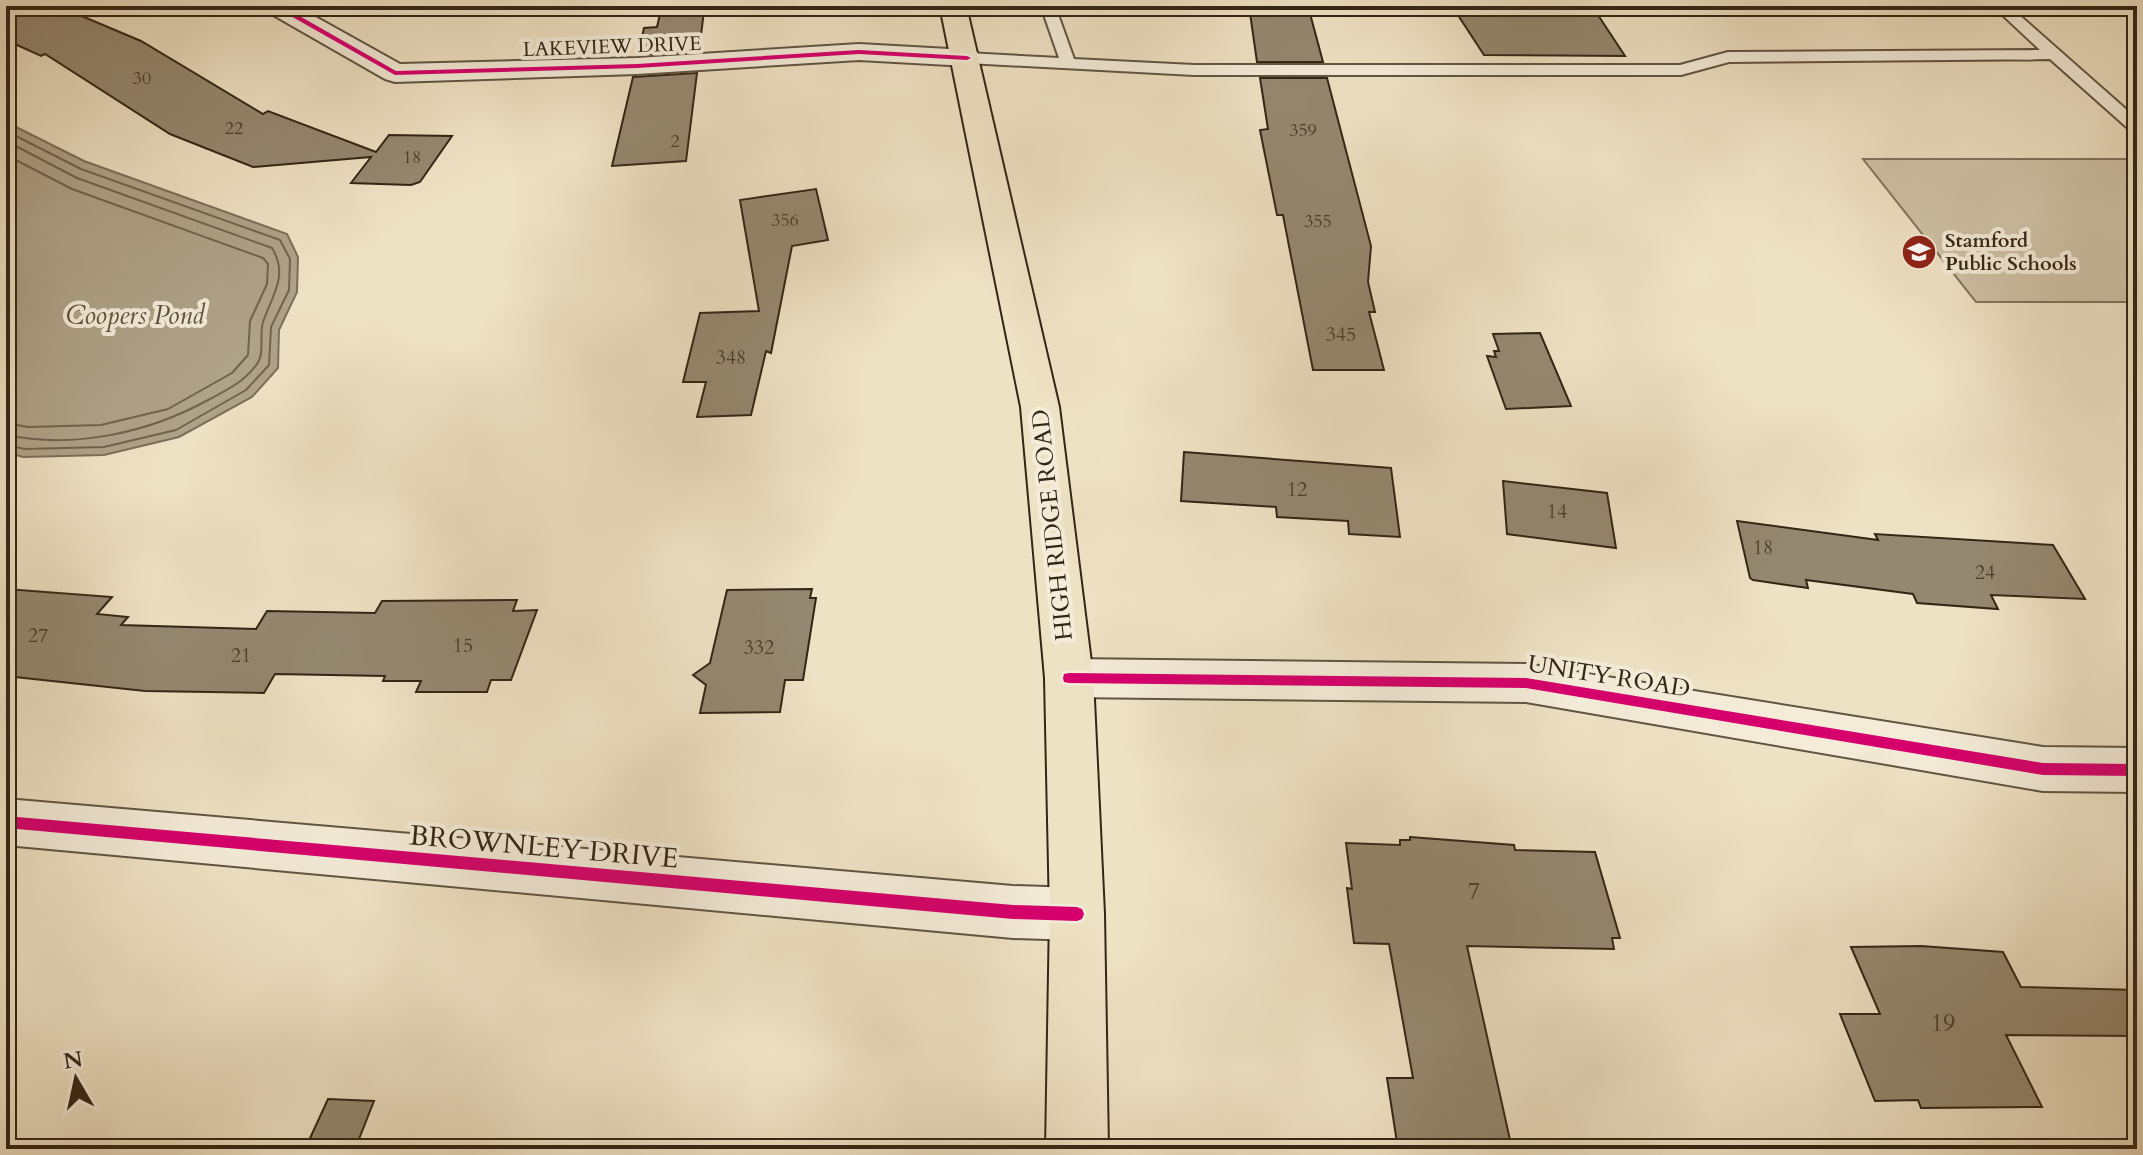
<svg xmlns="http://www.w3.org/2000/svg" width="2143" height="1155" viewBox="0 0 2143 1155" font-family="Cardo,serif">
<style>
.green{fill:#cec2a6;stroke:#80745e;stroke-width:2}
.water{fill:#aea288;stroke:#7c705a;stroke-width:2}
.lines{fill:none;stroke-linecap:round;stroke-linejoin:round}
.shore{stroke:#70644e;stroke-width:2}
.building{fill:#948870;stroke:#322615;stroke-width:2}
.lane-casing{stroke:#615541;stroke-width:4}
.street-casing{stroke:#615541;stroke-width:4}
.primary-casing{stroke:#322615;stroke-width:4}
.lane{fill:#f4ecd9;fill-rule:evenodd}
.street{fill:#f4ecd9;fill-rule:evenodd}
.primary{fill:#eee2c4;fill-rule:evenodd}
.cycleway-casing{stroke:#f4ecd9;stroke-width:5}
.cycleway{fill:#d6006c;fill-rule:evenodd}
.labels{text-anchor:middle;stroke-width:8;stroke-linejoin:round;paint-order:stroke}
.far-number-label{font-size:18px;fill:#4a3e2c}
.far-street-label{font-size:20px;fill:#322615;stroke:#f4ecd9}
.far-poi-label{font-size:20px;font-weight:bold;fill:#322615;stroke:#f4ecd9;text-anchor:start}
.number-label{font-size:20px;fill:#4a3e2c}
.street-label{font-size:24px;fill:#322615;stroke:#f4ecd9}
.near-number-label{font-size:24px;fill:#4a3e2c}
.water-label{font-size:26px;font-style:italic;fill:#5d513d;stroke:#f4ecd9}
.near-street-label{font-size:28px;fill:#322615;stroke:#f4ecd9}
</style>
<rect width="100%" height="100%" fill="#eee2c4"/>
<filter id="stains"><feTurbulence type="fractalNoise" baseFrequency=".0025" numOctaves="4"/><feColorMatrix values="0 0 0 0 .2 0 0 0 0 .09 0 0 0 0 .02 0 0 0 .5 -.17"/></filter>
<radialGradient id="worn" r=".72"><stop offset=".6" stop-color="#630" stop-opacity="0"/><stop offset="1" stop-color="#630" stop-opacity=".3"/></radialGradient>
<!-- green -->
<path class="green" d="M1863,159H2137V302H1976Z"/>
<!-- water -->
<path class="water" d="M6,122L84,161L287,234L298,257L297,292L279,330L278,368L252,397L179,437L104,455L23,457L6,452Z"/>
<g class="lines">
<!-- shore -->
<path class="shore" d="M6,131L81,169L280,240L290,259L289,290L271,327L269,365L246,390L176,430L104,447L25,449L6,445
M6,141L77,178L272,248C289,276 272,295 263,322C259,335 265,353 257,364C244,382 227,390 208,400C148,433 74,449 6,435
M6,155L72,189L263,258L268,264L267,284L250,321L248,355L232,373L168,409L101,425L28,427L6,423"/>
</g>
<!-- building -->
<path class="building" d="M6,6H58L141,41L263,114L268,111L376,152L389,135L452,136L420,182L411,185L351,183L371,157L253,167L170,134L45,54L41,56L6,40Z
M1249,6H1308L1323,62H1257Z
M1452,6H1592L1625,56L1484,55Z
M704,11L699,51L638,55L644,28L657,27L660,14Z
M697,73L686,161L612,166L633,77Z
M1260,78H1327L1371,246L1368,282L1375,312H1369L1384,370H1313L1283,215H1277L1260,130L1268,129Z
M816,189L828,240L792,246L771,353L766,351L751,415L697,417L706,382H683L700,313L759,311L740,200Z
M1540,333L1571,406L1506,409L1487,356L1496,357L1494,351H1499L1493,334Z
M1184,452L1391,468L1400,537L1349,534L1348,521L1277,517L1276,507L1181,501Z
M1503,481L1607,493L1616,548L1507,534Z
M1737,521L1878,540L1875,534L2053,545L2085,599L1991,595L1998,609L1917,603L1913,594L1806,580L1808,588L1753,580L1750,578Z
M6,589L112,597L97,614L128,617L121,625L256,629L267,611L375,613L382,601L517,600L513,611L537,610L511,680H491L487,692H416L421,681H383L385,676L275,674L264,693L145,691L6,676Z
M812,589L810,598H816L803,680H785L780,712L700,713L706,685L693,675L710,663L727,590Z
M1410,837L1514,845L1515,850L1595,852L1620,938H1612L1614,949L1467,946L1512,1149H1398L1387,1078H1413L1389,944L1354,943L1347,888L1352,889L1346,843L1400,845V840H1410Z
M1921,946L2003,952L2021,987L2137,990V1036L2006,1035L2042,1107L1921,1108L1918,1100L1875,1101L1840,1014H1880L1851,947Z
M328,1099L374,1101L355,1149H305Z"/>
<g class="lines">
<!-- lane casing -->
<g class="lane-casing">
<path id="lane" d="M1041,6H1055L1074,59L1194,65H1680L1728,52L2040,50L1993,6H2009L2137,119V133L2131,131L2050,59L1729,62L1681,75H1194L967,63L959,58L967,53L1059,58Z"/>
</g>
<!-- street casing -->
<g class="street-casing">
<path id="street" d="M264,6H296L400,64L637,58L859,44L967,50L977,52L981,58L977,64L967,66L859,60L637,74L395,82L385,79L268,12Z
M1069,659L1526,664L2043,747L2137,748V792L2043,791L1526,702L1069,697L1052,692L1045,678L1052,664Z
M6,799L1013,886L1077,888L1096,896L1104,914L1096,932L1077,940L1013,938L6,845Z"/>
</g>
<!-- primary casing -->
<g class="primary-casing">
<path id="primary" d="M940,6H966L1059,407L1093,678L1104,914L1108,1149H1046L1050,914L1045,678L1021,407Z"/>
</g>
<!-- lane -->
<use href="#lane" class="lane"/>
<!-- street -->
<use href="#street" class="street"/>
<!-- primary -->
<use href="#primary" class="primary"/>
<!-- cycleway casing -->
<g class="cycleway-casing">
<path id="cycleway" d="M273,6H282L396,71L637,64L859,50L967,56L971,58L967,60L859,54L637,68L395,75Z
M1069,673L1526,678L2043,763L2137,764V776L2043,775L1526,688L1069,683L1064,682L1063,678L1064,674Z
M6,816L1013,905L1077,907L1082,909L1084,914L1082,919L1077,921L1013,919L6,828Z"/>
</g>
<!-- cycleway -->
<use href="#cycleway" class="cycleway"/>
</g>
<!-- icons -->
<defs>
<g id="school-disc" transform="scale(1.8)"><circle r="9.5" fill="#8f2418" stroke="#f4ecd9"/><path d="M0-5L7-2L0 1L-7-2ZM-4 1L0 2.5L4 1V4Q0 6-4 4Z" fill="#fff"/></g>
</defs>
<g fill-rule="evenodd">
<use href="#school-disc" x="1919" y="252"/>
</g>
<g class="labels">
<!-- far-number labels -->
<g class="far-number-label">
<text x="142" y="84">30</text>
<text x="234" y="134">22</text>
<text x="1303" y="136">359</text>
<text x="675" y="147">2</text>
<text x="412" y="163">18</text>
<text x="785" y="226">356</text>
<text x="1318" y="227">355</text>
</g>
<!-- far-street labels -->
<g class="far-street-label">
<text transform="translate(612 46) rotate(-2)" y="7">LAKEVIEW DRIVE</text>
</g>
<!-- far-poi labels -->
<g class="far-poi-label">
<text x="1945" y="247">Stamford<tspan x="1945" dy="23">Public Schools</tspan></text>
</g>
<!-- number labels -->
<g class="number-label">
<text x="1341" y="341">345</text>
<text x="731" y="364">348</text>
<text x="1297" y="496">12</text>
<text x="1557" y="518">14</text>
<text x="1763" y="554">18</text>
<text x="1985" y="579">24</text>
<text x="38" y="642">27</text>
<text x="463" y="652">15</text>
<text x="759" y="654">332</text>
<text x="241" y="662">21</text>
</g>
<!-- street labels -->
<g class="street-label">
<text transform="translate(1052 525) rotate(-96)" y="8">HIGH RIDGE ROAD</text>
<text transform="translate(1609 676) rotate(9)" y="8">UNITY ROAD</text>
</g>
<!-- near-number labels -->
<g class="near-number-label">
<text x="1474" y="899">7</text>
<text x="1943" y="1031">19</text>
</g>
<!-- water labels -->
<g class="water-label">
<text x="135" y="324">Coopers Pond</text>
</g>
<!-- near-street labels -->
<g class="near-street-label">
<text transform="translate(544 846) rotate(5)" y="10">BROWNLEY DRIVE</text>
</g>
</g>
<!-- margin -->
<rect width="2143" height="1155" fill="none" stroke="#eee2c4" stroke-width="32"/>
<rect x="8" y="8" width="2127" height="1139" fill="none" stroke="#322615" stroke-width="4"/>
<rect x="16" y="16" width="2111" height="1123" fill="none" stroke="#322615" stroke-width="2"/>
<!-- north arrow -->
<g transform="translate(76 1079) rotate(351)" stroke="#f4ecd9" stroke-width="6" paint-order="stroke">
<path d="M0-6L14 30L0 20L-14 30Z" fill="#322615"/>
<text y="-12" font-size="22" font-weight="bold" text-anchor="middle" fill="#322615">N</text>
</g>
<rect width="100%" height="100%" filter="url(#stains)"/>
<rect width="100%" height="100%" fill="url(#worn)"/>
</svg>
